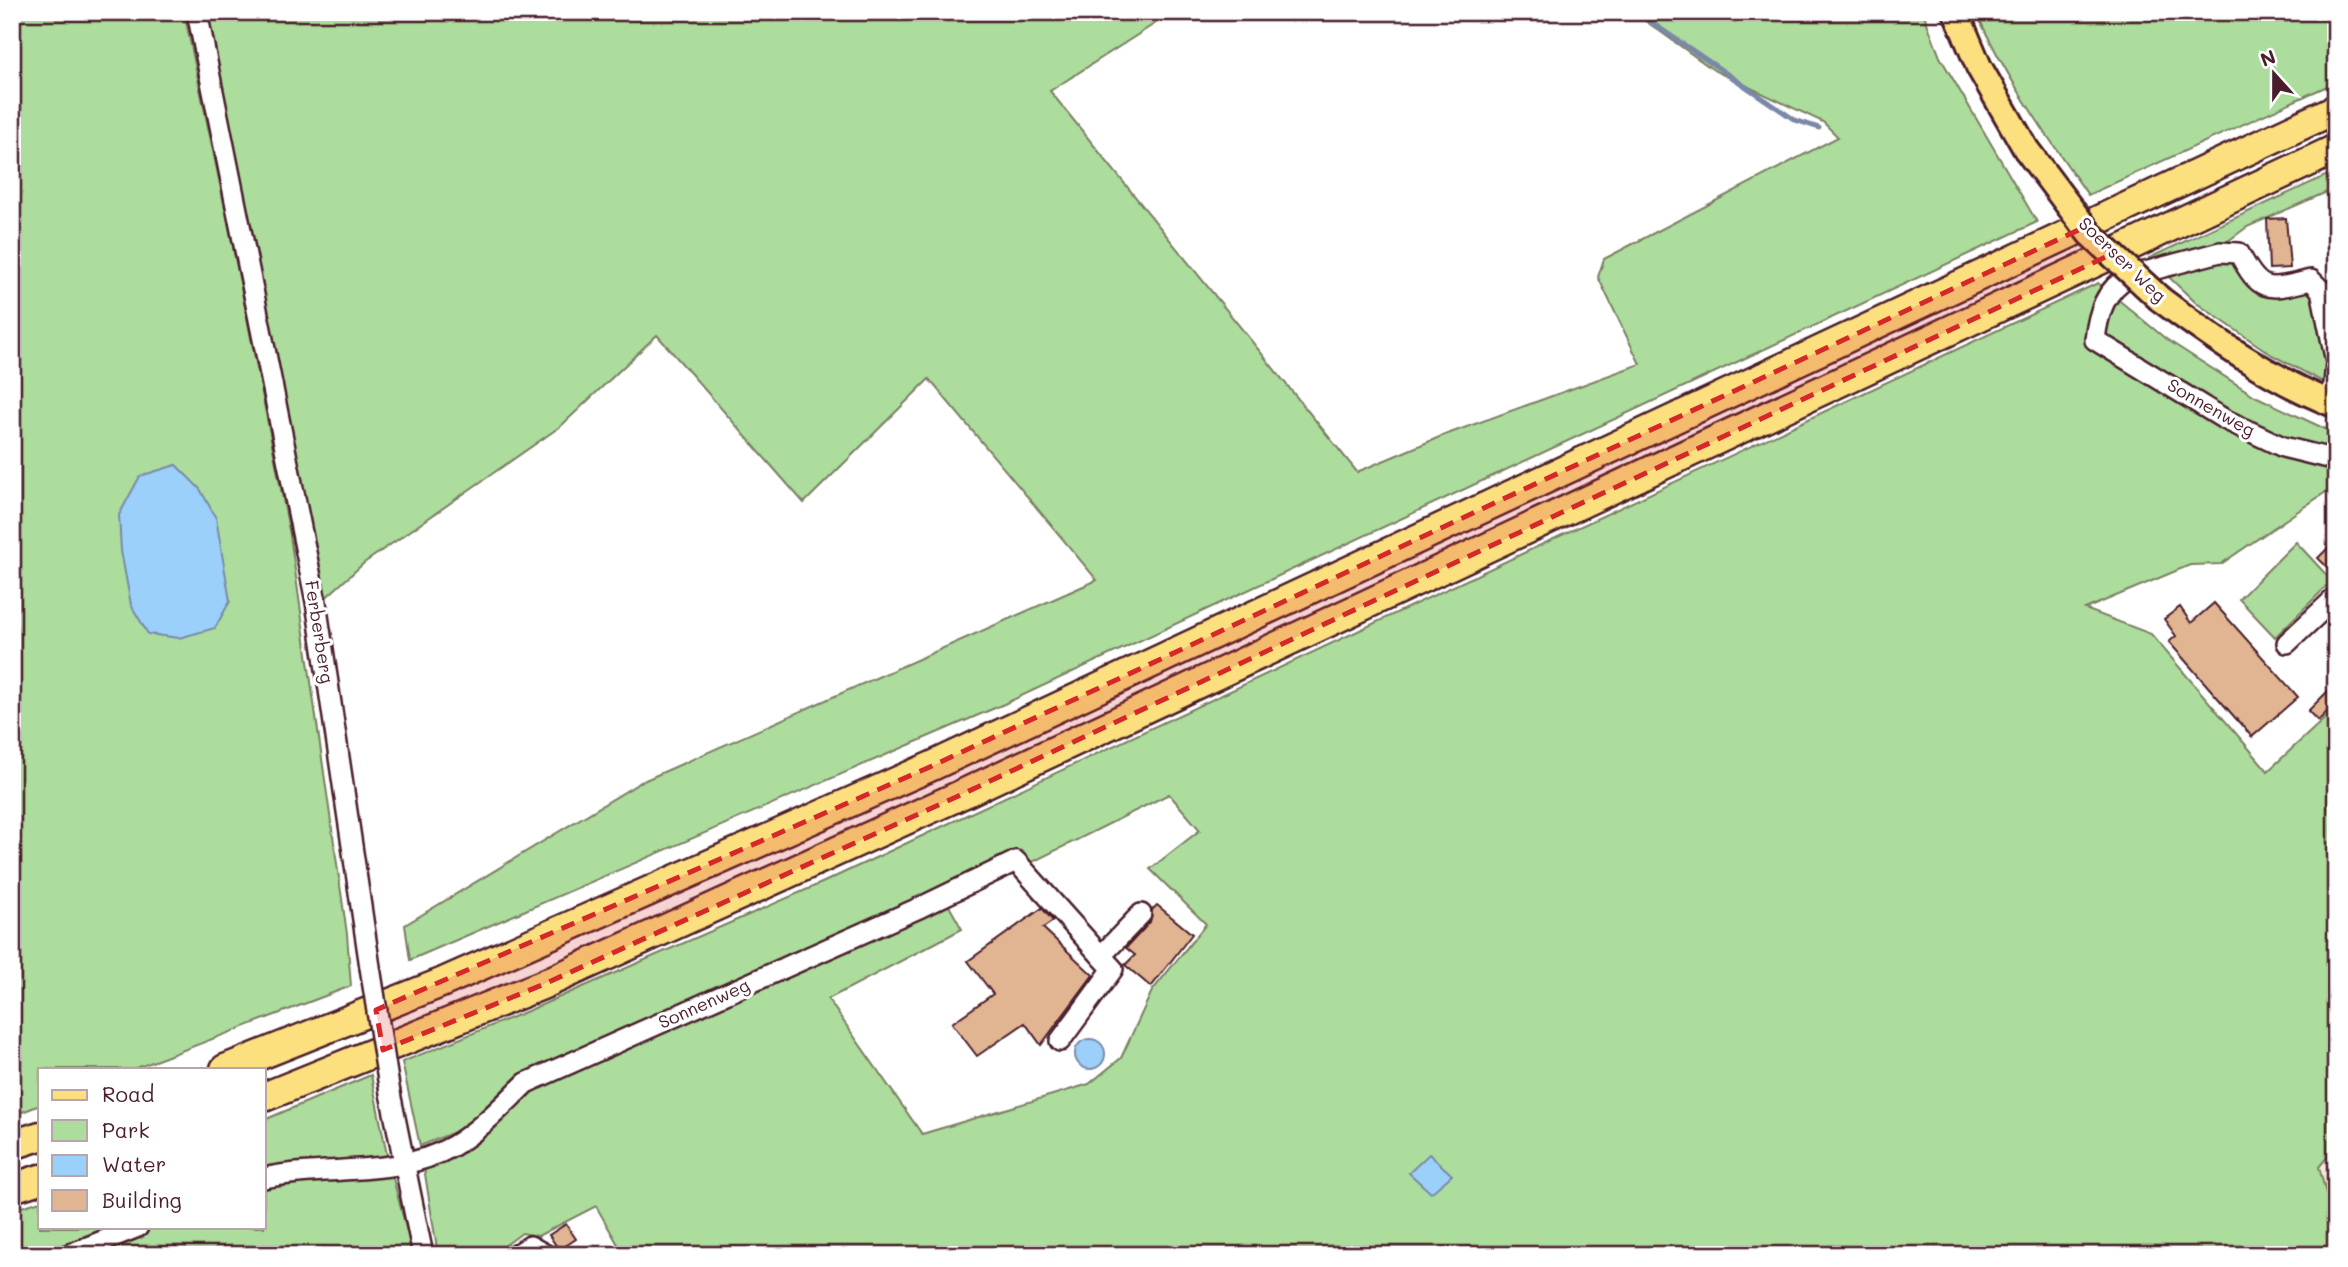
<svg xmlns="http://www.w3.org/2000/svg" width="2348" height="1267" viewBox="0 0 2348 1267" font-family="Mali,sans-serif">
<style>
.built{fill:#f6e9de}
.green{fill:#acdd9d;stroke:#7b7e64;stroke-width:2;fill-rule:evenodd}
.water{fill:#9ad0f9;stroke:#7a89a7;stroke-width:2}
.lines{fill:none;stroke-linecap:round;stroke-linejoin:round}
.stream{stroke:#7a89a7;stroke-width:5}
.building{fill:#e1b592;stroke:#4a1f2b;stroke-width:2}
.minor-casing{stroke:#4a1f2b;stroke-width:24}
.major-casing{stroke:#4a1f2b;stroke-width:30}
.highway-casing{stroke:#4a1f2b;stroke-width:33}
.minor{stroke:#fff;stroke-width:19}
.major{stroke:#fce080;stroke-width:24}
.highway{stroke:#fce080;stroke-width:28}
.minor-bridge-casing{stroke:#4a1f2b;stroke-width:24;stroke-linecap:butt}
.major-bridge-casing{stroke:#4a1f2b;stroke-width:30;stroke-linecap:butt}
.minor-bridge{stroke:#fff;stroke-width:19}
.major-bridge{stroke:#fce080;stroke-width:24}
.marked{fill:#d62828;fill-opacity:0.2;stroke:#d62828;stroke-width:5;stroke-dasharray:14 9;stroke-linejoin:round}
.labels{text-anchor:middle;stroke-width:6;stroke-linejoin:round;paint-order:stroke}
.street-label{font-size:18px;fill:#4a1f2b;stroke:#fff}
</style>
<rect width="100%" height="100%" fill="#fff"/>
<filter id="ink" filterUnits="userSpaceOnUse"><feTurbulence type="fractalNoise" baseFrequency=".0143" numOctaves="2"/><feDisplacementMap in="SourceGraphic" scale="14" xChannelSelector="R" yChannelSelector="G"/><feConvolveMatrix kernelMatrix="1 2 1 2 8 2 1 2 1" color-interpolation-filters="sRGB"/></filter>
<g filter="url(#ink)">
<!-- built -->
<path class="built" d="M2336,1146V1210L2329,1205L2319,1167Z"/>
<!-- green -->
<path class="green" d="M12,12H184L232,242L290,535L347,934L351,986L134,1069H40V1105L12,1116Z
M201,12H1173L1050,91L1357,472L1442,436L1640,364L1598,277L1604,259L1838,137L1823,122L1715,71L1633,12H1923L1940,57L2037,222L1004,704L410,960L405,925L641,782L1097,580L929,379L804,503L657,335L561,426L364,563L321,602Z
M1976,12H2336V82L2088,195C2047,136 2006,78 1976,12Z
M2336,171V188L2247,227L2228,241L2237,264L2263,293L2310,286L2336,389L2272,355L2195,302L2149,258Z
M2098,283L2166,339L2255,396L2336,434V485L2221,564L2190,565L2085,609L2151,634L2268,771L2336,708V1146L2319,1167L2329,1205L2336,1210V1255H624L596,1206L538,1236L522,1233L492,1255H438L424,1168L454,1158L483,1138L532,1090L941,887L521,1076L472,1125L420,1146L402,1062L530,1010L824,882ZM1169,794L1200,830L1150,869L1206,924L1152,991L1121,1058L1089,1084L922,1134L828,999L962,929L948,904Z
M2296,542L2332,581L2275,637L2239,599Z
M371,1075L387,1155L413,1255H12V1210L40,1201V1227H264V1120Z"/>
<!-- water -->
<path class="water" d="M176,465L200,489L216,518L230,601L215,628L179,638L148,634L131,605L121,551L119,515L140,476Z
M1075 1054a15 15 0 1 1 30 0a15 15 0 1 1-30 0Z
M1429,1154L1452,1175L1431,1193L1409,1173Z"/>
<g class="lines">
<!-- stream -->
<path class="stream" d="M1636,12L1795,120L1819,128"/>
</g>
<!-- building -->
<path class="building" d="M2286,218L2290,268L2269,269L2267,219Z
M2336,540V576L2318,558Z
M2214,603L2298,697L2252,737L2169,642L2176,636L2164,619L2180,607L2191,623Z
M2336,683V703L2318,721L2308,711Z
M1157,905L1192,934L1151,987L1125,965L1135,955L1126,948L1150,922L1152,910Z
M1042,908L1053,921L1043,928L1093,975L1041,1045L1025,1023L977,1056L952,1023L993,994L968,961Z
M566,1224L576,1239L559,1250L549,1235Z"/>
<g class="lines">
<!-- minor casing -->
<g class="minor-casing">
<path id="minor" d="M197,12L316,602L370,967
M2327,401L2334,385L2336,362L2321,290L2311,280C2268,290 2261,295 2239,253L2220,252L2130,276C2105,289 2098,313 2095,340L2224,419L2283,447L2336,460
M2287,643L2336,597
M1060,1041L1113,969L1101,956
M390,1093L423,1255
M264,1178C326,1164 396,1179 453,1146C480,1130 503,1105 526,1083L921,907L1016,861L1101,956L1141,914
M67,1255L138,1227
M516,1255L530,1246L546,1255"/>
</g>
<!-- major casing -->
<g class="major-casing">
<path id="major" d="M1956,12L1979,67L2026,149
M2160,299C2215,340 2272,380 2336,405"/>
</g>
<!-- highway casing -->
<g class="highway-casing">
<path id="highway" d="M225,1069L441,983L932,766L2336,109
M264,1097L542,985L954,798L2336,149
M12,1145L40,1136
M12,1188L40,1179"/>
</g>
<!-- minor -->
<use href="#minor" class="minor"/>
<!-- major -->
<use href="#major" class="major"/>
<!-- highway -->
<use href="#highway" class="highway"/>
<!-- minor-bridge casing -->
<g class="minor-bridge-casing">
<path id="minor-bridge" d="M370,967L390,1093"/>
</g>
<!-- major-bridge casing -->
<g class="major-bridge-casing">
<path id="major-bridge" d="M2026,149L2090,234L2160,299"/>
</g>
<!-- minor-bridge -->
<use href="#minor-bridge" class="minor-bridge"/>
<!-- major-bridge -->
<use href="#major-bridge" class="major-bridge"/>
</g>
</g>
<!-- marked area -->
<path class="marked" d="M2085,227L2112,254L954,798L542,985L383,1050L376,1010L932,766Z"/>
<g class="labels">
<!-- street labels -->
<g class="street-label">
<text transform="translate(2122 260) rotate(44)" y="6">Soerser Weg</text>
<text transform="translate(2211 408) rotate(30)" y="6">Sonnenweg</text>
<text transform="translate(319 632) rotate(81)" y="6">Ferberberg</text>
<text transform="translate(704 1004) rotate(-24)" y="6">Sonnenweg</text>
</g>
</g>
<!-- margin -->
<rect width="2348" height="1267" fill="none" stroke="#fff" stroke-width="42"/>
<rect x="21" y="21" width="2306" height="1225" fill="none" stroke="#4a1f2b" stroke-width="2.5" filter="url(#ink)"/>
<!-- legend -->
<rect x="38" y="1068" width="228" height="161" fill="#ffffff" stroke="#b7a5aa" stroke-width="2"/>
<rect x="52" y="1090" width="35" height="10" fill="#fce080" stroke="#b7a5aa" stroke-width="2"/>
<text x="102" y="1102" font-size="21" fill="#4a1f2b">Road</text>
<rect x="52" y="1120" width="35" height="21" fill="#acdd9d" stroke="#b7a5aa" stroke-width="2"/>
<text x="102" y="1138" font-size="21" fill="#4a1f2b">Park</text>
<rect x="52" y="1155" width="35" height="21" fill="#9ad0f9" stroke="#b7a5aa" stroke-width="2"/>
<text x="102" y="1172" font-size="21" fill="#4a1f2b">Water</text>
<rect x="52" y="1190" width="35" height="21" fill="#e1b592" stroke="#b7a5aa" stroke-width="2"/>
<text x="102" y="1208" font-size="21" fill="#4a1f2b">Building</text>
<!-- north arrow -->
<g transform="translate(2274 74) rotate(339)" stroke="#ffffff" stroke-width="5" paint-order="stroke">
<path d="M0-5L12 26L0 18L-12 26Z" fill="#4a1f2b"/>
<text y="-10" font-size="19" font-weight="bold" text-anchor="middle" fill="#4a1f2b">N</text>
</g>
</svg>
